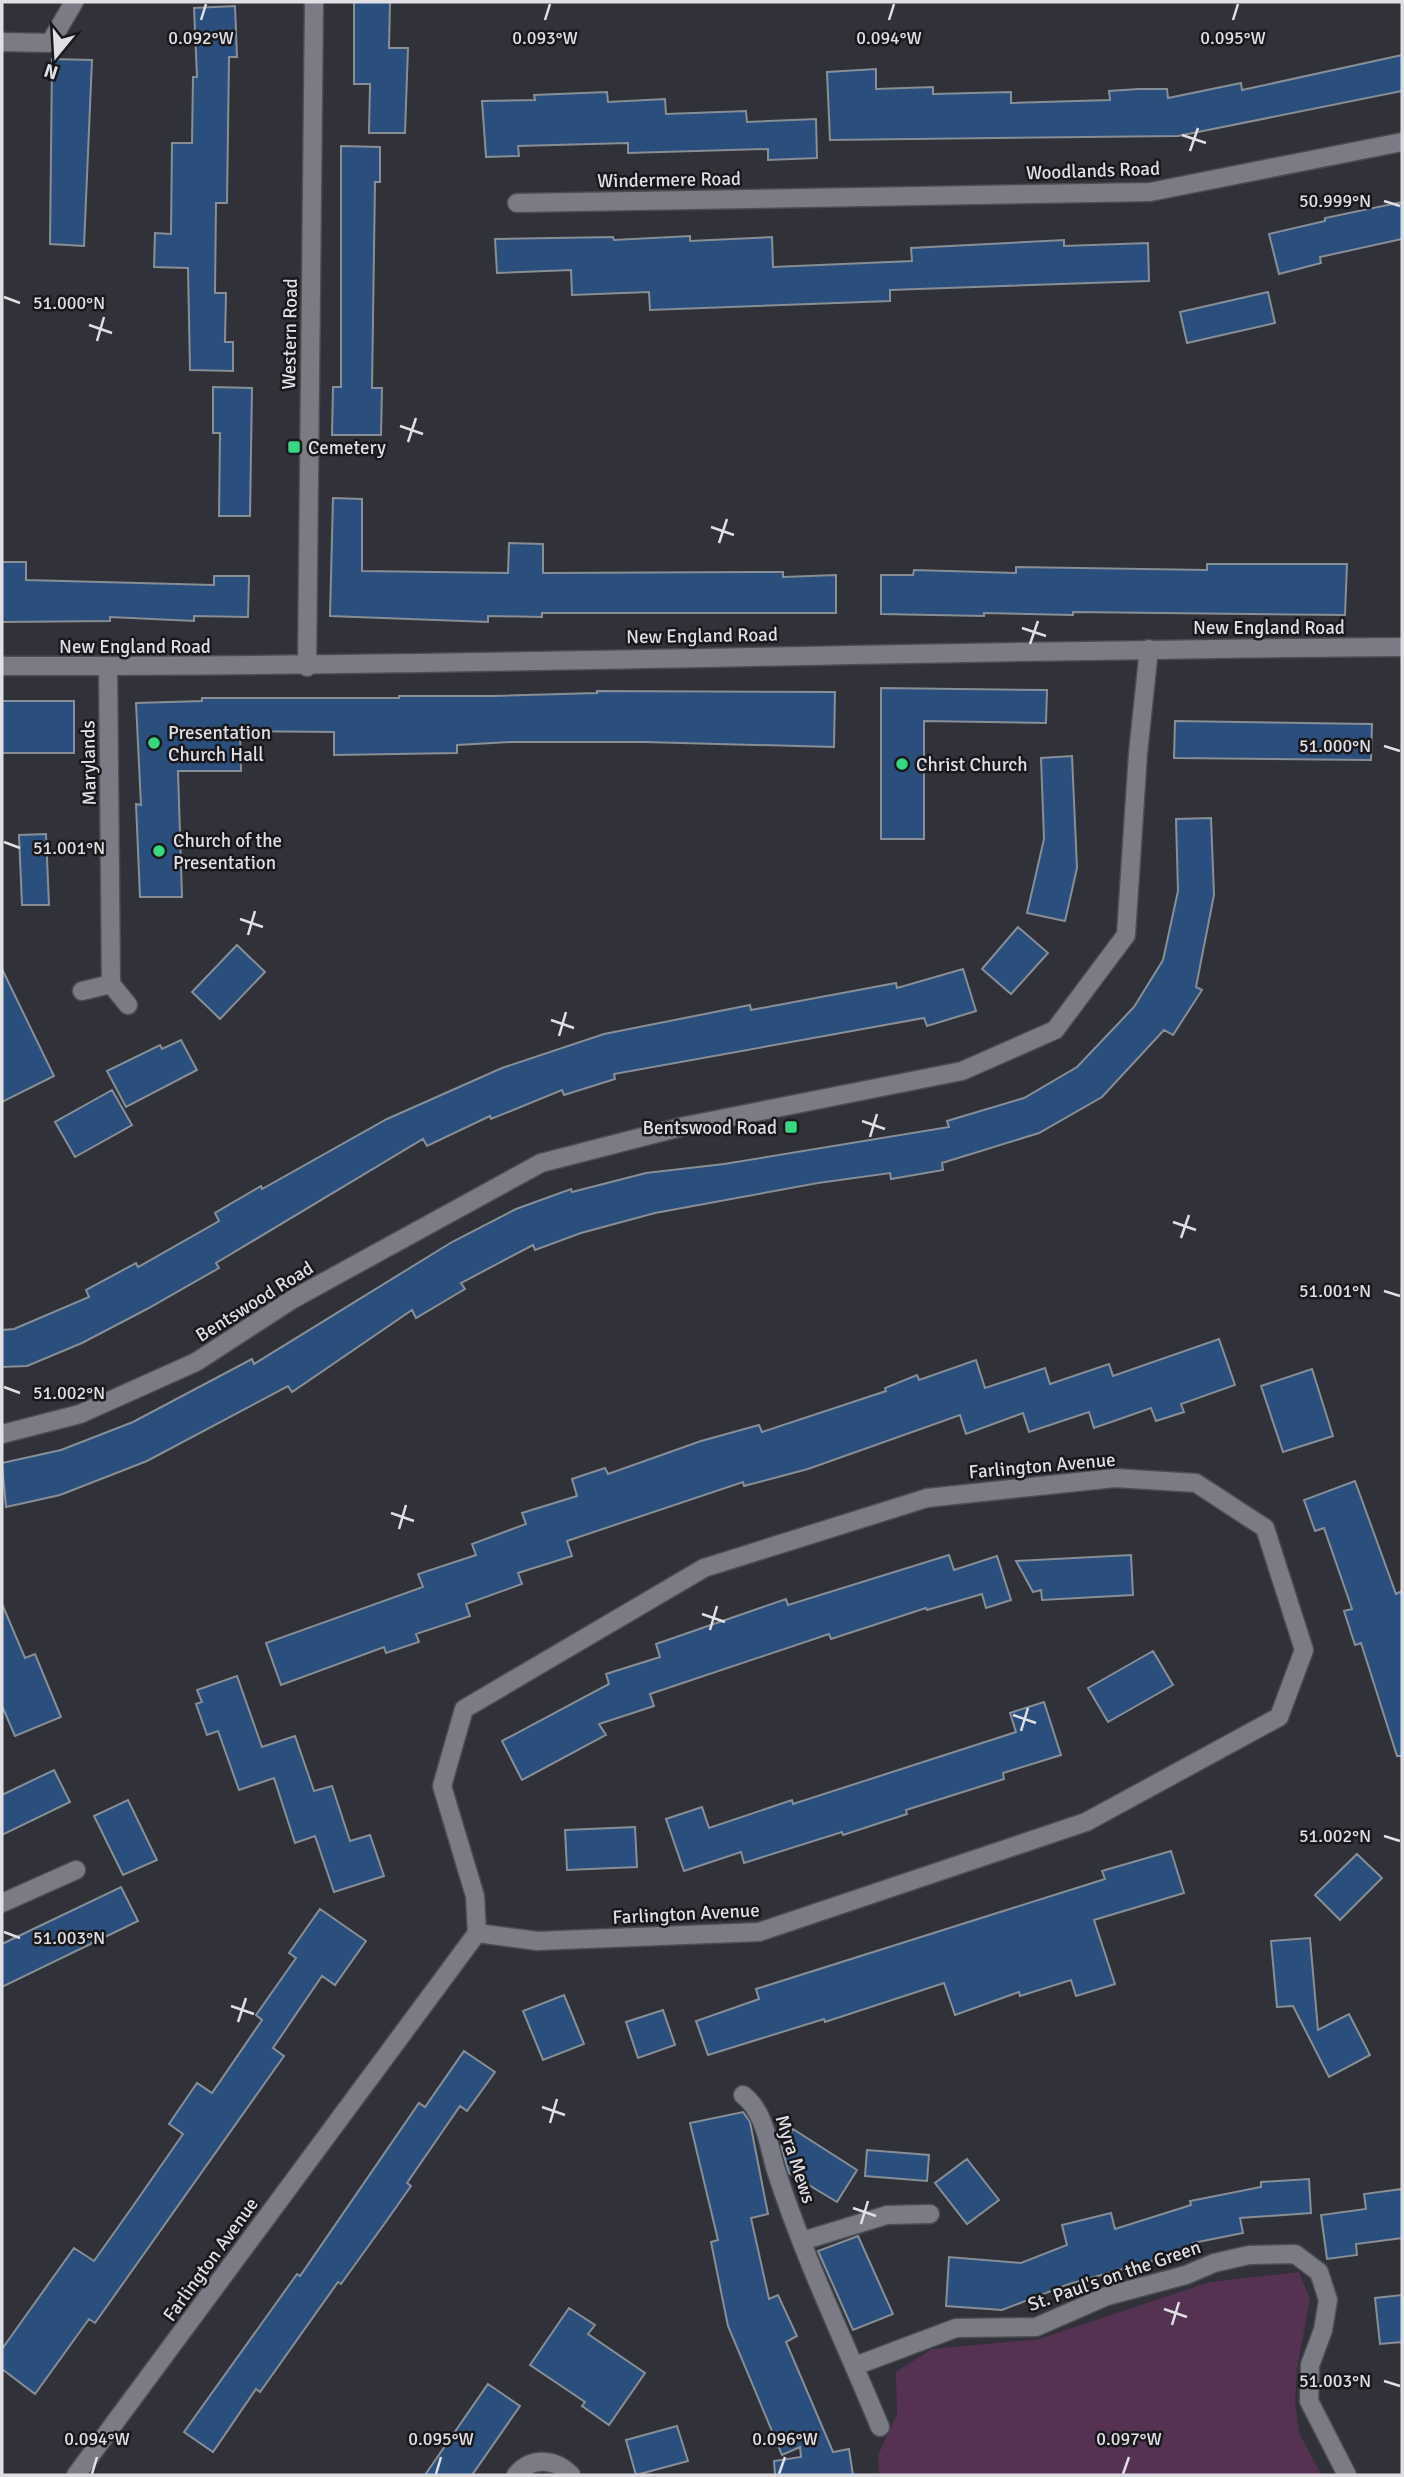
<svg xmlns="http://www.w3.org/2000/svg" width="1404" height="2477" viewBox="0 0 1404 2477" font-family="Signika,sans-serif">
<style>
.green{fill:#553251}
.building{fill:#2b4f7d;stroke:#888e96;stroke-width:2}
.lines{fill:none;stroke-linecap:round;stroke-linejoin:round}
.street-casing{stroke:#4c4c53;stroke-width:21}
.secondary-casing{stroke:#4c4c53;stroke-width:21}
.street{stroke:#7a7b85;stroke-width:18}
.secondary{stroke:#7a7b85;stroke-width:18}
.ticks{fill:none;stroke:#dfdfe4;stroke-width:2.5}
.poi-dot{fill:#37d880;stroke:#19191d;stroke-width:2.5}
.labels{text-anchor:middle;stroke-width:5;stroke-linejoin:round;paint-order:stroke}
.street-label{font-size:19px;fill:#dfdfe4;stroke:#19191d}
.poi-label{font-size:19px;fill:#dfdfe4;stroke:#19191d;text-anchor:start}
.ticks-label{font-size:18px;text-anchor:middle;fill:#dfdfe4;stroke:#19191d;stroke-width:5;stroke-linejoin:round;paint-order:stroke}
</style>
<rect width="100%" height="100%" fill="#303139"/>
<!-- green -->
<path class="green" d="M1299,2272L1310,2299L1297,2369L1295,2401L1299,2433L1322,2475H879L878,2455L897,2414L896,2372L932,2349L1039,2339L1210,2282Z"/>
<!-- building -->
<path class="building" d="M354,2H390L389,48H408L405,133H369L370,84H354Z
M235,6L237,57H229L227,203H216L215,293H226L225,342H233V371L190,370L188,268L154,267L155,233L171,234L172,143H192L193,77H197L194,8Z
M1402,55V91L1178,136L830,140L827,72L876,69V89L933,87V94L1011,92V103L1110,100L1109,91L1138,89H1167L1168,98L1241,83L1242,90Z
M52,59L92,60L84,246L50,244Z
M607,92L608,102L665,99L666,114L746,111L747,122L816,119L817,158L768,160V149L628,153V143L518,146L519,156L486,157L482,101L535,100L534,95Z
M341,146L380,147V182H375L372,388H382L381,435H332L333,387H341Z
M1402,202V239L1320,257L1321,263L1279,274L1269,234L1325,221V218Z
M690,236V241L772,237L773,267L912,261L911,248L1064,240V246L1148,243L1149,281L890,290V301L650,310L649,292L572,295L571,270L497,273L495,239L613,237L614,240Z
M1268,292L1275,323L1187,343L1180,312Z
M213,387L252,388L250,516H219L220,433H213Z
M333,498L362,499V571L508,573L509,543L543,544V573L755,572H783V577L836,575V613H542V617L488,616V622L330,616Z
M2,562H26V580L214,585V576H249L248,617L194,616V621L110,617V621L2,622Z
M1207,564H1347L1345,615L1073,612V615L984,613V616L881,614V575H913L914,570L1016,573V567L1207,570Z
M881,688L1047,690L1046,723L924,721V839H881Z
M597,691L835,692L834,747L644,742H512L457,745V753L334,755V732L240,731L241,771H178L182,897H140L136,804L141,805L136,703L202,701V698H399V696H493L597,693Z
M2,701H74V753H2Z
M1175,721L1372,724L1371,760L1174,758Z
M1072,756L1077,868L1065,921L1027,913L1044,839L1041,758Z
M1211,818L1214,895L1196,987L1202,990L1173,1035L1164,1030L1102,1097L1039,1133L942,1163L943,1170L891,1179L890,1173L818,1183L655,1213L581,1233L535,1250L533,1245L461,1283L465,1289L416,1318L412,1310L292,1392L288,1386L147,1461L60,1495L6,1507L2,1463L61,1450L133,1422L252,1359L254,1364L452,1242L516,1209L571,1189L572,1192L646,1173L724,1164L949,1127L947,1121L1024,1098L1077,1067L1134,1007L1163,960L1178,891L1176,819Z
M46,834L49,905H22L19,835Z
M1018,927L1048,953L1011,994L982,969Z
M237,945L265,972L220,1019L192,992Z
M2,969L54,1076L2,1102Z
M963,969L976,1011L927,1026L924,1018L614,1074L615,1079L564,1095L562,1090L491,1119L490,1116L427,1146L423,1139L216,1263L219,1268L147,1309L82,1343L27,1366L2,1367V1330L14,1329L89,1297L86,1290L136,1263L138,1267L219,1221L215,1213L261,1186L262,1189L387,1119L502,1068L604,1034L750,1005L751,1010L896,983L897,988Z
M181,1040L197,1070L126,1107L107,1071L160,1045L162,1049Z
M112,1090L132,1125L75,1157L55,1122Z
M1219,1339L1235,1385L1181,1404L1184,1412L1156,1421L1151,1408L1094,1428L1089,1412L1029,1432L1023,1413L966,1434L960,1415L808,1469L744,1486L743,1482L567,1541L572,1556L518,1573L522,1584L466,1604L470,1616L416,1634L419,1642L386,1653L384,1647L281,1685L266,1643L423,1587L418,1574L476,1555L472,1544L526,1524L522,1513L577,1496L572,1479L605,1468L608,1474L701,1441L759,1425L762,1432L886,1391L885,1388L917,1375L919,1380L976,1360L985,1388L1045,1368L1050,1384L1109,1364L1113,1376Z
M1312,1369L1333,1436L1283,1452L1261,1386Z
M1355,1481L1396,1594L1402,1591V1756H1397L1361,1643L1355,1645L1344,1611L1352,1609L1324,1528L1315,1531L1304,1500Z
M949,1555L954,1570L997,1556L1011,1600L986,1608L982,1594L927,1610L926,1608L831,1639L829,1634L650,1694L654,1706L599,1724L606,1735L522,1780L502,1741L609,1684L606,1674L660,1657L656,1644L786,1599L788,1605Z
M1131,1555L1133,1595L1042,1600L1041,1590L1033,1592L1016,1561Z
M2,1604L25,1658L35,1654L61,1717L15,1736L2,1706Z
M1153,1651L1173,1685L1108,1722L1088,1688Z
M237,1676L262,1747L295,1736L314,1791L332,1786L350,1841L370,1835L384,1876L334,1892L315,1836L295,1843L274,1778L239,1790L218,1731L207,1735L196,1704L202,1702L197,1690Z
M1044,1702L1061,1755L1003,1773L1004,1779L906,1810L907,1814L843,1835L842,1832L744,1863L741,1852L684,1871L666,1819L702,1807L709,1828L792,1800L793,1804L1016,1732L1010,1713Z
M54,1770L70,1802L2,1835V1795Z
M128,1800L157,1860L123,1875L94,1816Z
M635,1827L637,1867L567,1870L565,1830Z
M1171,1851L1184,1893L1094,1920L1115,1984L1076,1996L1071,1980L1020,1996L1019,1992L955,2015L944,1983L825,2022L824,2019L708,2055L696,2021L759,1999L756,1989L1105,1879L1102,1871Z
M1357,1854L1382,1878L1340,1920L1315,1895Z
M121,1887L138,1921L2,1987V1944Z
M320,1909L366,1941L335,1985L322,1976L273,2048L284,2056L95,2323L89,2319L35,2394L2,2369V2349L74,2248L94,2261L133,2206L183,2134L169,2124L197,2083L212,2093L262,2020L256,2015L296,1958L289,1953Z
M1310,1938L1318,2030L1349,2014L1370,2055L1329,2077L1293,2006L1277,2007L1271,1941Z
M564,1995L584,2044L543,2060L523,2011Z
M663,2010L675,2045L638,2058L626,2022Z
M464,2051L495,2072L467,2111L460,2106L407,2183L411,2186L385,2223L341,2284L338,2282L260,2392L256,2389L213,2452L184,2432L297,2274L300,2276L419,2103L425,2107Z
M743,2112L750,2122L768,2214L751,2218L769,2299L778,2295L797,2336L786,2342L833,2452L849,2449L853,2475H775L774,2461L801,2457L800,2447L782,2455L728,2326L711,2242L718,2240L690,2123Z
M793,2129L857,2170L837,2202L789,2173L781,2146Z
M867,2150L929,2155L927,2181L865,2176Z
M967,2159L999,2200L967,2224L935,2183Z
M1309,2179L1311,2213L1240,2218L1243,2233L1193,2243L1195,2249L1069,2284L1002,2310L946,2306L949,2257L1021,2263L1067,2245L1062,2225L1111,2213L1115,2229L1191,2205L1190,2201L1261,2187V2182Z
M1402,2189V2238L1356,2244L1357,2255L1327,2259L1321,2215L1366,2209L1364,2194Z
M858,2236L893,2314L853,2330L818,2251Z
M1402,2295V2342L1380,2344L1375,2298Z
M569,2308L595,2325L588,2334L645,2373L609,2425L582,2406L585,2402L530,2365Z
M488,2384L520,2406L472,2475H425Z
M677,2426L688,2461L636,2475L626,2440Z"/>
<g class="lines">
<!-- street casing -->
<g class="street-casing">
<path id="street" d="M2,42L50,43L74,2
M517,203L1150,192L1402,142
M307,667L314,2
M111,984L128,1005
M82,991L111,984L108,666
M2,1434L80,1414L196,1362L293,1299L541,1163L685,1126L962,1071L1055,1030L1126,935L1138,753L1149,649
M2,1903L76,1870
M743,2095C764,2111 768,2142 775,2167C803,2256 844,2340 880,2427
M802,2241L887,2215L930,2214
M855,2366L956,2328L1036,2327L1107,2296L1186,2275L1214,2263L1249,2255L1295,2254L1319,2272L1328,2300L1323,2330L1310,2365L1309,2401L1347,2475
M76,2475L477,1933L475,1896L442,1786L464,1709L704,1568L927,1498L1115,1478L1196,1483L1265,1528L1304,1650L1279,1717L1086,1822L759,1932L537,1941L477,1933
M516,2475C531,2457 555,2458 571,2475"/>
</g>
<!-- secondary casing -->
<g class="secondary-casing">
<path id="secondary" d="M2,666C469,667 935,650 1402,647"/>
</g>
<!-- street -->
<use href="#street" class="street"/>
<!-- secondary -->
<use href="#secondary" class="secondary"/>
</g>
<!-- ticks -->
<path class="ticks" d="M201,20L206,4M545,20L550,4M889,20L894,4M1233,20L1238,4M1182,135L1206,143M1190,151L1198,128M1384,201L1400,206M4,297L20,303M89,325L112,333M97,341L104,317M400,426L423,434M408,442L416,418M711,527L734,535M719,543L727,519M1022,628L1046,636M1030,644L1038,621M1384,746L1400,751M4,842L20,848M240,919L263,927M248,935L255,911M551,1020L574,1028M559,1036L566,1012M862,1121L885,1129M870,1137L877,1114M1173,1222L1196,1230M1181,1238L1189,1215M1384,1291L1400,1296M4,1387L20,1393M391,1513L414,1521M399,1529L406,1505M702,1614L725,1622M710,1630L717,1606M1013,1715L1036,1723M1021,1731L1028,1708M1384,1836L1400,1841M4,1932L20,1938M231,2006L254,2014M238,2022L246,1998M542,2107L565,2115M550,2123L557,2099M853,2208L876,2216M861,2224L868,2201M1164,2309L1187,2317M1172,2325L1179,2302M1384,2381L1400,2386M92,2474L97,2457M436,2474L441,2457M779,2474L785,2457M1123,2474L1129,2457"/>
<!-- markers -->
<g class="poi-dot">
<rect x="287" y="440" width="14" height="14" rx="3.5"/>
<circle cx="154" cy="743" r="7"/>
<circle cx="902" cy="764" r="7"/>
<circle cx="159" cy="851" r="7"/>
<rect x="784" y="1120" width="14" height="14" rx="3.5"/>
</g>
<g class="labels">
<!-- street labels -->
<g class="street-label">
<text transform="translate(1093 170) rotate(-2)" y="7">Woodlands Road</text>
<text transform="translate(669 179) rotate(-1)" y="7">Windermere Road</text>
<text transform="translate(289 334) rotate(-89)" y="7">Western Road</text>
<text x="1269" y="634">New England Road</text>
<text transform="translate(702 635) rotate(-1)" y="7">New England Road</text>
<text x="135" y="653">New England Road</text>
<text transform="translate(88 763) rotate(-91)" y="7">Marylands</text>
<text transform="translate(254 1301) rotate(-32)" y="7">Bentswood Road</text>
<text transform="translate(1042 1465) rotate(-5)" y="7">Farlington Avenue</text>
<text transform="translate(686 1913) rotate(-3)" y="7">Farlington Avenue</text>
<text transform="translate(796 2159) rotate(72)" y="7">Myra Mews</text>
<text transform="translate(210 2259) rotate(-54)" y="7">Farlington Avenue</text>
<text transform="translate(1114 2275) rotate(-19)" y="7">St. Paul's on the Green</text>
</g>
<!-- poi labels -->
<g class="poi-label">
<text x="308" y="454">Cemetery</text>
<text x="168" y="739">Presentation<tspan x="168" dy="22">Church Hall</tspan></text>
<text x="916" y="771">Christ Church</text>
<text x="173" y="847">Church of the<tspan x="173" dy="22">Presentation</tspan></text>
<text x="777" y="1134" text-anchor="end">Bentswood Road</text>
</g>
</g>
<g class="ticks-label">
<text x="201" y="44">0.092°W</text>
<text x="545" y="44">0.093°W</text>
<text x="889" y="44">0.094°W</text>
<text x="1233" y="44">0.095°W</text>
<text x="1335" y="207">50.999°N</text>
<text x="69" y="309">51.000°N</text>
<text x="1335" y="752">51.000°N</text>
<text x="69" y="854">51.001°N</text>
<text x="1335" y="1297">51.001°N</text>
<text x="69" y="1399">51.002°N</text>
<text x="1335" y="1842">51.002°N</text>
<text x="69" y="1944">51.003°N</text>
<text x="1335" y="2387">51.003°N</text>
<text x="97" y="2445">0.094°W</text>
<text x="441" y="2445">0.095°W</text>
<text x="785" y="2445">0.096°W</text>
<text x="1129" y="2445">0.097°W</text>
</g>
<!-- border -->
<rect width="1404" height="2477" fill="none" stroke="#dfdfe4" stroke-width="7"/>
<!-- north arrow -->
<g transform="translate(56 56) rotate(198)" stroke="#19191d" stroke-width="5" paint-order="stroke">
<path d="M0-5L12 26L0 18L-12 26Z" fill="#dfdfe4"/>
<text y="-10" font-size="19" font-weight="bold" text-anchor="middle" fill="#dfdfe4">N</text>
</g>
</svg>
